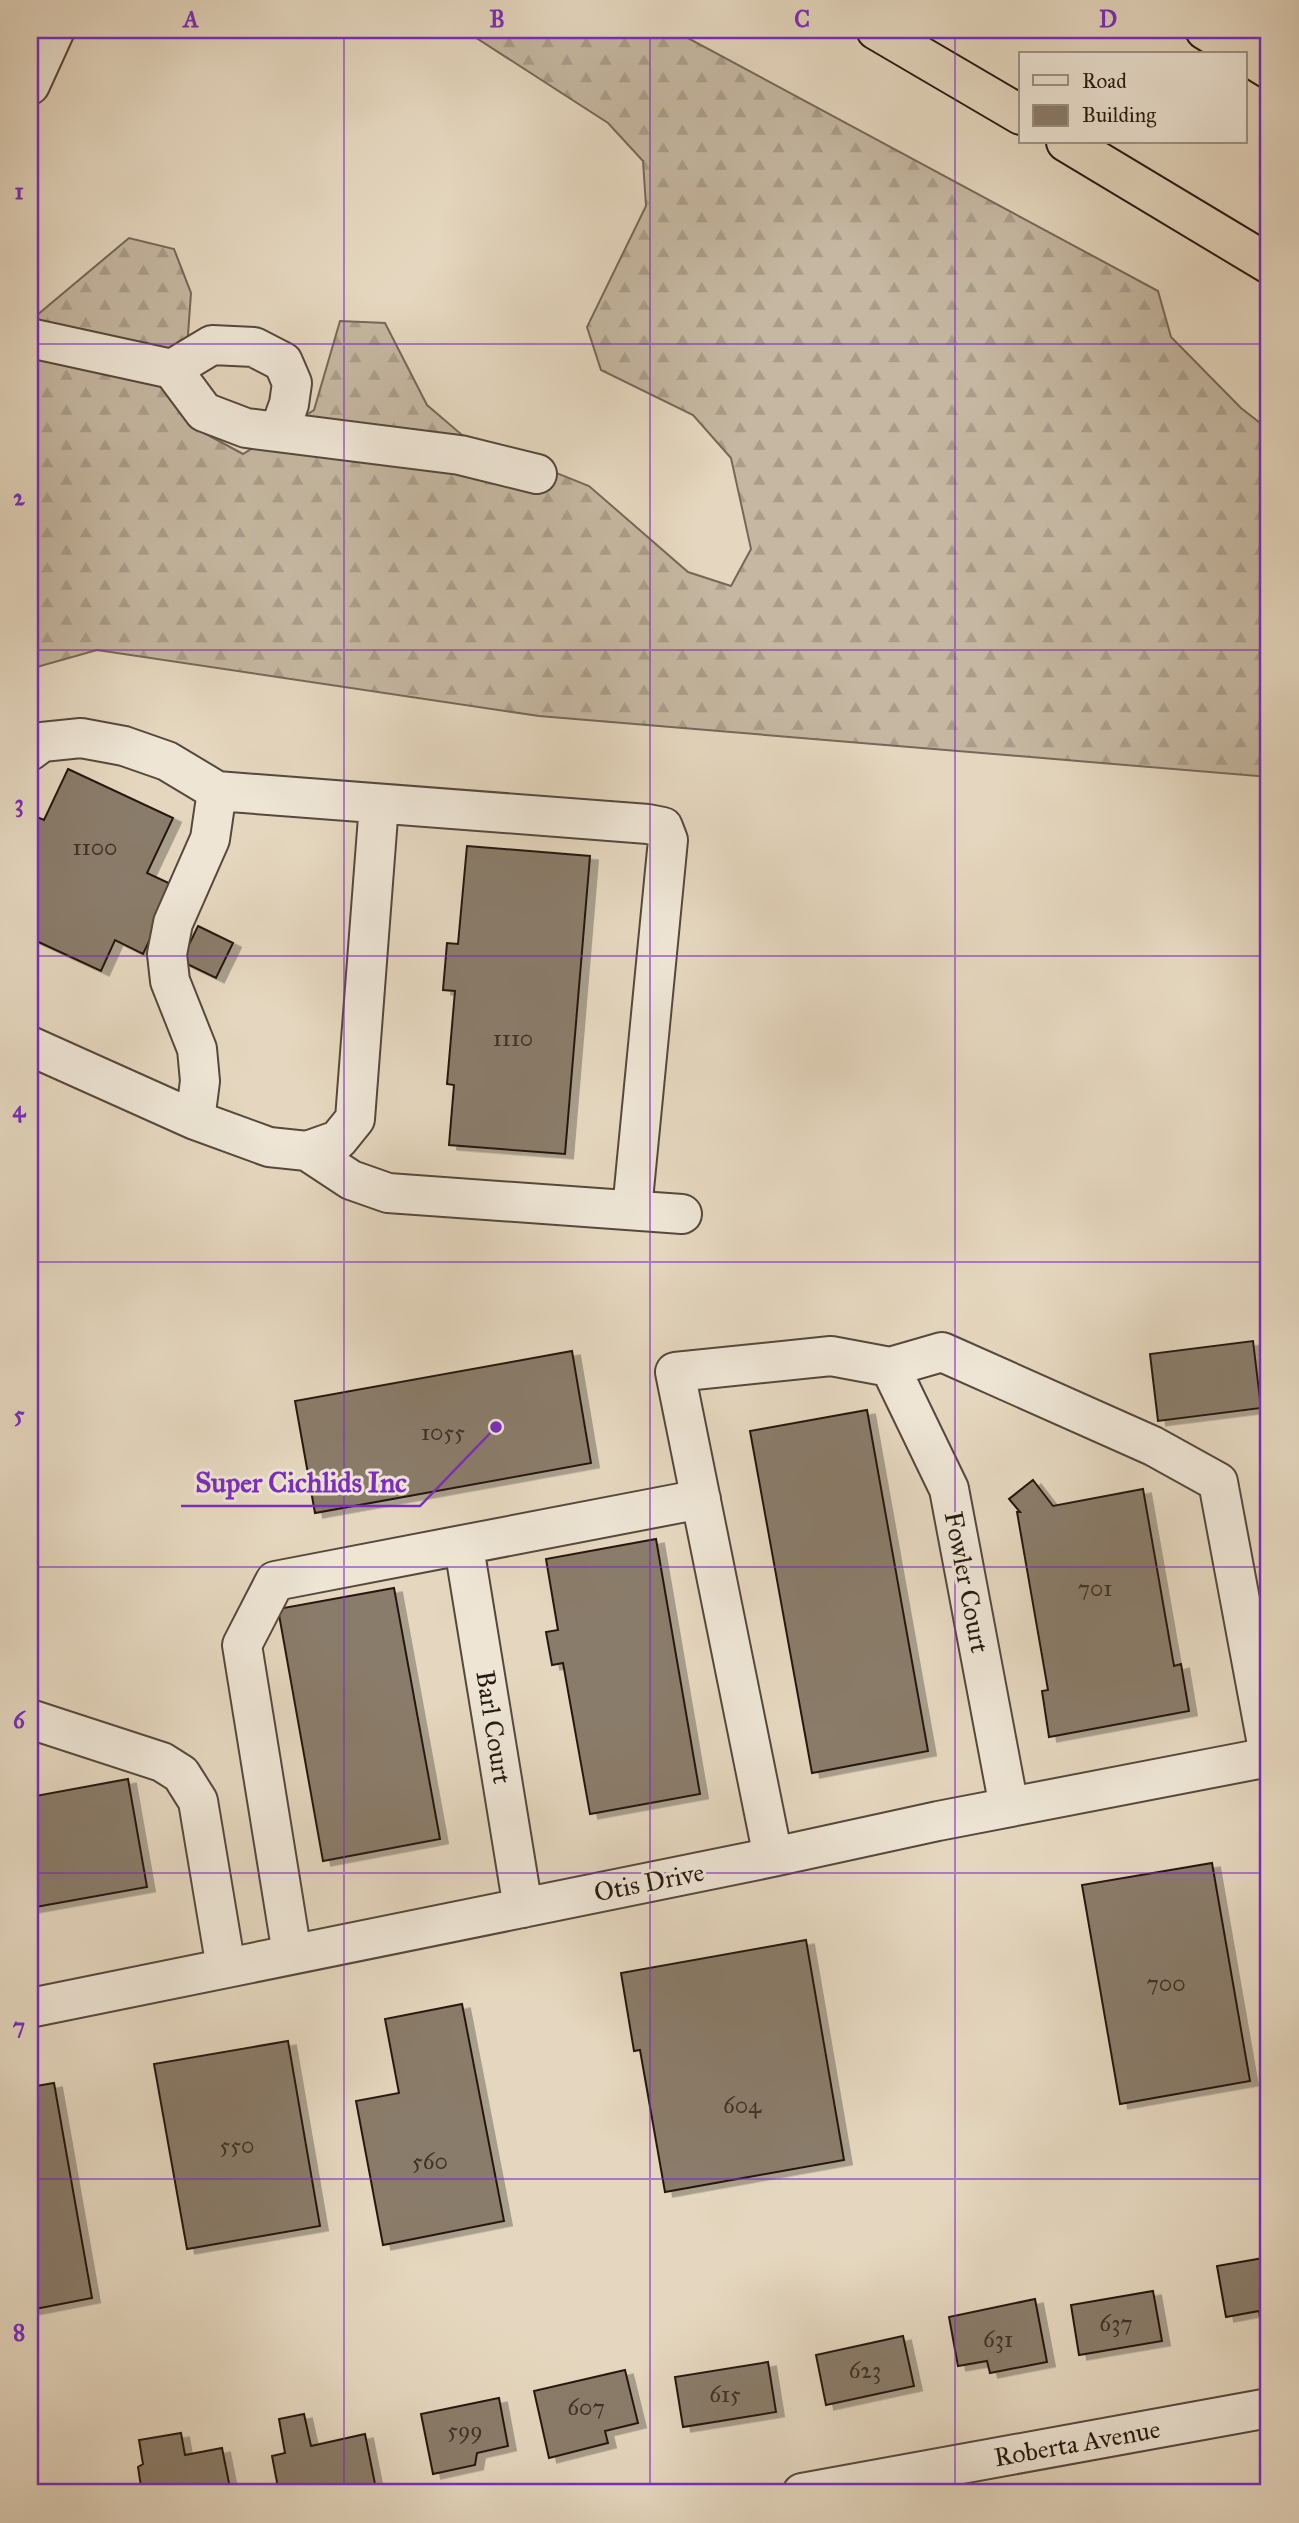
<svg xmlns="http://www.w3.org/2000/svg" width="1299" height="2523" viewBox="0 0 1299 2523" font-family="'IM FELL Great Primer',serif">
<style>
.forest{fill:url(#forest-firs);stroke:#766859;stroke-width:2}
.building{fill:#8a7c6b;stroke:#271911;stroke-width:2;filter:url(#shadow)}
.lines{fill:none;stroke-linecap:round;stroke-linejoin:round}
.minor-casing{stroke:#56483c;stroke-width:42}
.highway-casing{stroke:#271911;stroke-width:42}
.minor{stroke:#eee5d5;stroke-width:38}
.highway{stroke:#e5d7bf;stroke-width:38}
.grid{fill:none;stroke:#7b2cbf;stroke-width:2;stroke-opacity:0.55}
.labels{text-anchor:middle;stroke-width:6;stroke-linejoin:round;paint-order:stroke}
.number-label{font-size:23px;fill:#403228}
.street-label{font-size:26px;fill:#271911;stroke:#eee5d5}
.leader{fill:none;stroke:#7b2cbf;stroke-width:2.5}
.callout-dot{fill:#7b2cbf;stroke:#eee5d5;stroke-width:2.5}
.callout-label{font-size:28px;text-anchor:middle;font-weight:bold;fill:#7b2cbf;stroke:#eee5d5;stroke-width:6;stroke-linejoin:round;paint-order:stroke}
.neatline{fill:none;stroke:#7b2cbf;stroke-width:2.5}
.grid-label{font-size:23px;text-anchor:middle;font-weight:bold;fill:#7b2cbf}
</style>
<defs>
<pattern id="forest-firs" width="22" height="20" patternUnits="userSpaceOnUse" patternTransform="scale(1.75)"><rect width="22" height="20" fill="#c5b7a1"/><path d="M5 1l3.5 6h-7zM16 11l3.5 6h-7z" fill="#a99d8a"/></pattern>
<filter id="shadow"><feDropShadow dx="8" dy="4.5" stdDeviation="0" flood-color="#0004"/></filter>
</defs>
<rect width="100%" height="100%" fill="#e5d7bf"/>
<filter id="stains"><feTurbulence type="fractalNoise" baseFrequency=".00286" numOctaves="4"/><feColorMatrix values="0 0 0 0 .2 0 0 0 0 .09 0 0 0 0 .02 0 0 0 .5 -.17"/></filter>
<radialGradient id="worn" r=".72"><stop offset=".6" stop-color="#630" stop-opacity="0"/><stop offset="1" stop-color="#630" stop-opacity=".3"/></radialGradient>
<!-- forest -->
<path class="forest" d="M464,30H673L1158,291L1171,337L1241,408L1269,430V777L539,716L97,650L30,669V321L129,238L174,249L191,293L184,390L204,433L243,454L314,410L340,321L385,323L427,405L462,435L589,486L688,572L731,586L751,549L731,458L693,415L601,370L587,327L646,206L643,161L608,123Z"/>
<!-- building -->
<path class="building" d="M68,769L173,818L147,873L175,886L143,954L115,940L101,971L30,938V814L44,820Z
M467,846L590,856L565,1154L449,1145L454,1085L447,1084L455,991L443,990L447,943L458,944Z
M198,926L233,943L216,978L181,961Z
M1253,1341L1261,1408L1158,1421L1150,1354Z
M572,1351L591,1463L315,1513L295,1401Z
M867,1410L928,1751L812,1773L750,1431Z
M1033,1480L1053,1506L1143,1489L1174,1666L1181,1664L1189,1711L1049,1737L1042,1691L1048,1690L1017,1512H1020L1009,1499Z
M656,1539L700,1794L590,1814L563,1663L552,1665L546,1632L558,1630L546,1559Z
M394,1588L440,1839L323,1861L278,1609Z
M128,1779L147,1887L30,1908V1797Z
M1212,1863L1250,2081L1120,2104L1082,1885Z
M806,1940L844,2160L665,2192L640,2050L634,2051L621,1973Z
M462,2004L504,2221L383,2245L356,2101L399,2093L385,2019Z
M288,2041L320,2226L187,2249L154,2064Z
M54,2083L92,2298L30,2310V2087Z
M1269,2257V2322L1261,2323L1259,2311L1226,2317L1217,2266Z
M1153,2291L1162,2341L1079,2355L1071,2305Z
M1035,2299L1047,2362L990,2373L987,2361L958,2366L949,2317Z
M903,2336L914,2386L826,2405L816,2355Z
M768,2362L776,2412L683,2427L675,2377Z
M625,2370L638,2423L605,2431L608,2443L549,2458L534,2391Z
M499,2398L508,2446L477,2453L475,2465L433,2474L421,2414Z
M304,2414L311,2446L365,2434L375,2484L329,2493H279L272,2456L285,2453L279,2419Z
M181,2433L185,2455L222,2448L231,2493H142L138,2467L143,2464L139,2440Z
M97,2485L99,2493H54Z"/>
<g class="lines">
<!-- minor casing -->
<g class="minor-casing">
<path id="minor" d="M30,85L55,30
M30,338L172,369L204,412L246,428L460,455L537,474
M172,369L212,345L254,347L283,362L292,383L289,404L279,432
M30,751L42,742L81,738L124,746L167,761L217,791L648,824L663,827L668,840L632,1210
M30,1046L195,1120L269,1147L307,1151L338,1140L355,1119L379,804
M195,1120L200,1081L197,1049L170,981L167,954L173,923L210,839L217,791
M307,1151L351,1180L388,1193L682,1214
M890,1367L949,1489L1009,1807
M464,1547L523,1908
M30,1719L162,1762L181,1774L198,1801L226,1968
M773,1857L675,1372L831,1356L890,1367L942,1352L1153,1446L1218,1482L1269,1755
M292,1954L242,1645L275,1581L701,1499
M30,2008L773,1857L938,1821L1269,1757
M802,2493L1269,2408"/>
</g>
<!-- highway casing -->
<g class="highway-casing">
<path id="highway" d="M876,30L1021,115
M1205,30L1269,69
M1262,30L1269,33
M1066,142L1269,264"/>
</g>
<!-- minor -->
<use href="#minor" class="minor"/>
<!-- highway -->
<use href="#highway" class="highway"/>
</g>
<!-- grid -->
<path class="grid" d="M344,30V2493M650,30V2493M955,30V2493M30,344H1269M30,650H1269M30,956H1269M30,1262H1269M30,1567H1269M30,1873H1269M30,2179H1269"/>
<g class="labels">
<!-- number labels -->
<g class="number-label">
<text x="95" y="855">1100</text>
<text x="513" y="1046">1110</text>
<text x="443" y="1440">1055</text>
<text x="1095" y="1596">701</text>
<text x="1166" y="1991">700</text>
<text x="742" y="2113">604</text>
<text x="237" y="2153">550</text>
<text x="430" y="2169">560</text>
<text x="1116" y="2331">637</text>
<text x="998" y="2347">631</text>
<text x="865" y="2378">623</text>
<text x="725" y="2402">615</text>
<text x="586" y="2415">607</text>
<text x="465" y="2438">599</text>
</g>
<!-- street labels -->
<g class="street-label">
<text transform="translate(967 1582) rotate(79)" y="9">Fowler Court</text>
<text transform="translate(494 1727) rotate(81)" y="9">Barl Court</text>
<text transform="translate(649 1882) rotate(-11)" y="9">Otis Drive</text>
<text transform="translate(1077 2443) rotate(-10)" y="9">Roberta Avenue</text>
</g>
</g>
<!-- callouts -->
<path class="leader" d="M496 1427L420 1506H181"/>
<circle class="callout-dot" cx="496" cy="1427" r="7"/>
<g class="callout-label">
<text x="301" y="1492">Super Cichlids Inc</text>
</g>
<!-- margin -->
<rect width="1299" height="2523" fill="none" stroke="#e5d7bf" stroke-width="77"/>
<!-- legend -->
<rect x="1019" y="52" width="228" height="91" fill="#eee5d5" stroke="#9e9387" stroke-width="2"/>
<rect x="1033" y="75" width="35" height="10" fill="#eee5d5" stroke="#9e9387" stroke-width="2"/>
<text x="1082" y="88" font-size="21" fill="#271911">Road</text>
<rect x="1033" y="105" width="35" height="21" fill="#8a7c6b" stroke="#9e9387" stroke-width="2"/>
<text x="1082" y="122" font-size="21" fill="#271911">Building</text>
<rect x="38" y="38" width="1222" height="2446" class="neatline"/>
<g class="grid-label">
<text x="191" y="27">A</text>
<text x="497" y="27">B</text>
<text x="802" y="27">C</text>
<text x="1108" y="27">D</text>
<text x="19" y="199">1</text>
<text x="19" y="505">2</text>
<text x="19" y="811">3</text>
<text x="19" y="1117">4</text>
<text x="19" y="1422">5</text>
<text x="19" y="1728">6</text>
<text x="19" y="2034">7</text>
<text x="19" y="2340">8</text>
</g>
<rect width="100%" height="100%" filter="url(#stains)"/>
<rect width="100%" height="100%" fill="url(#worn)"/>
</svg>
